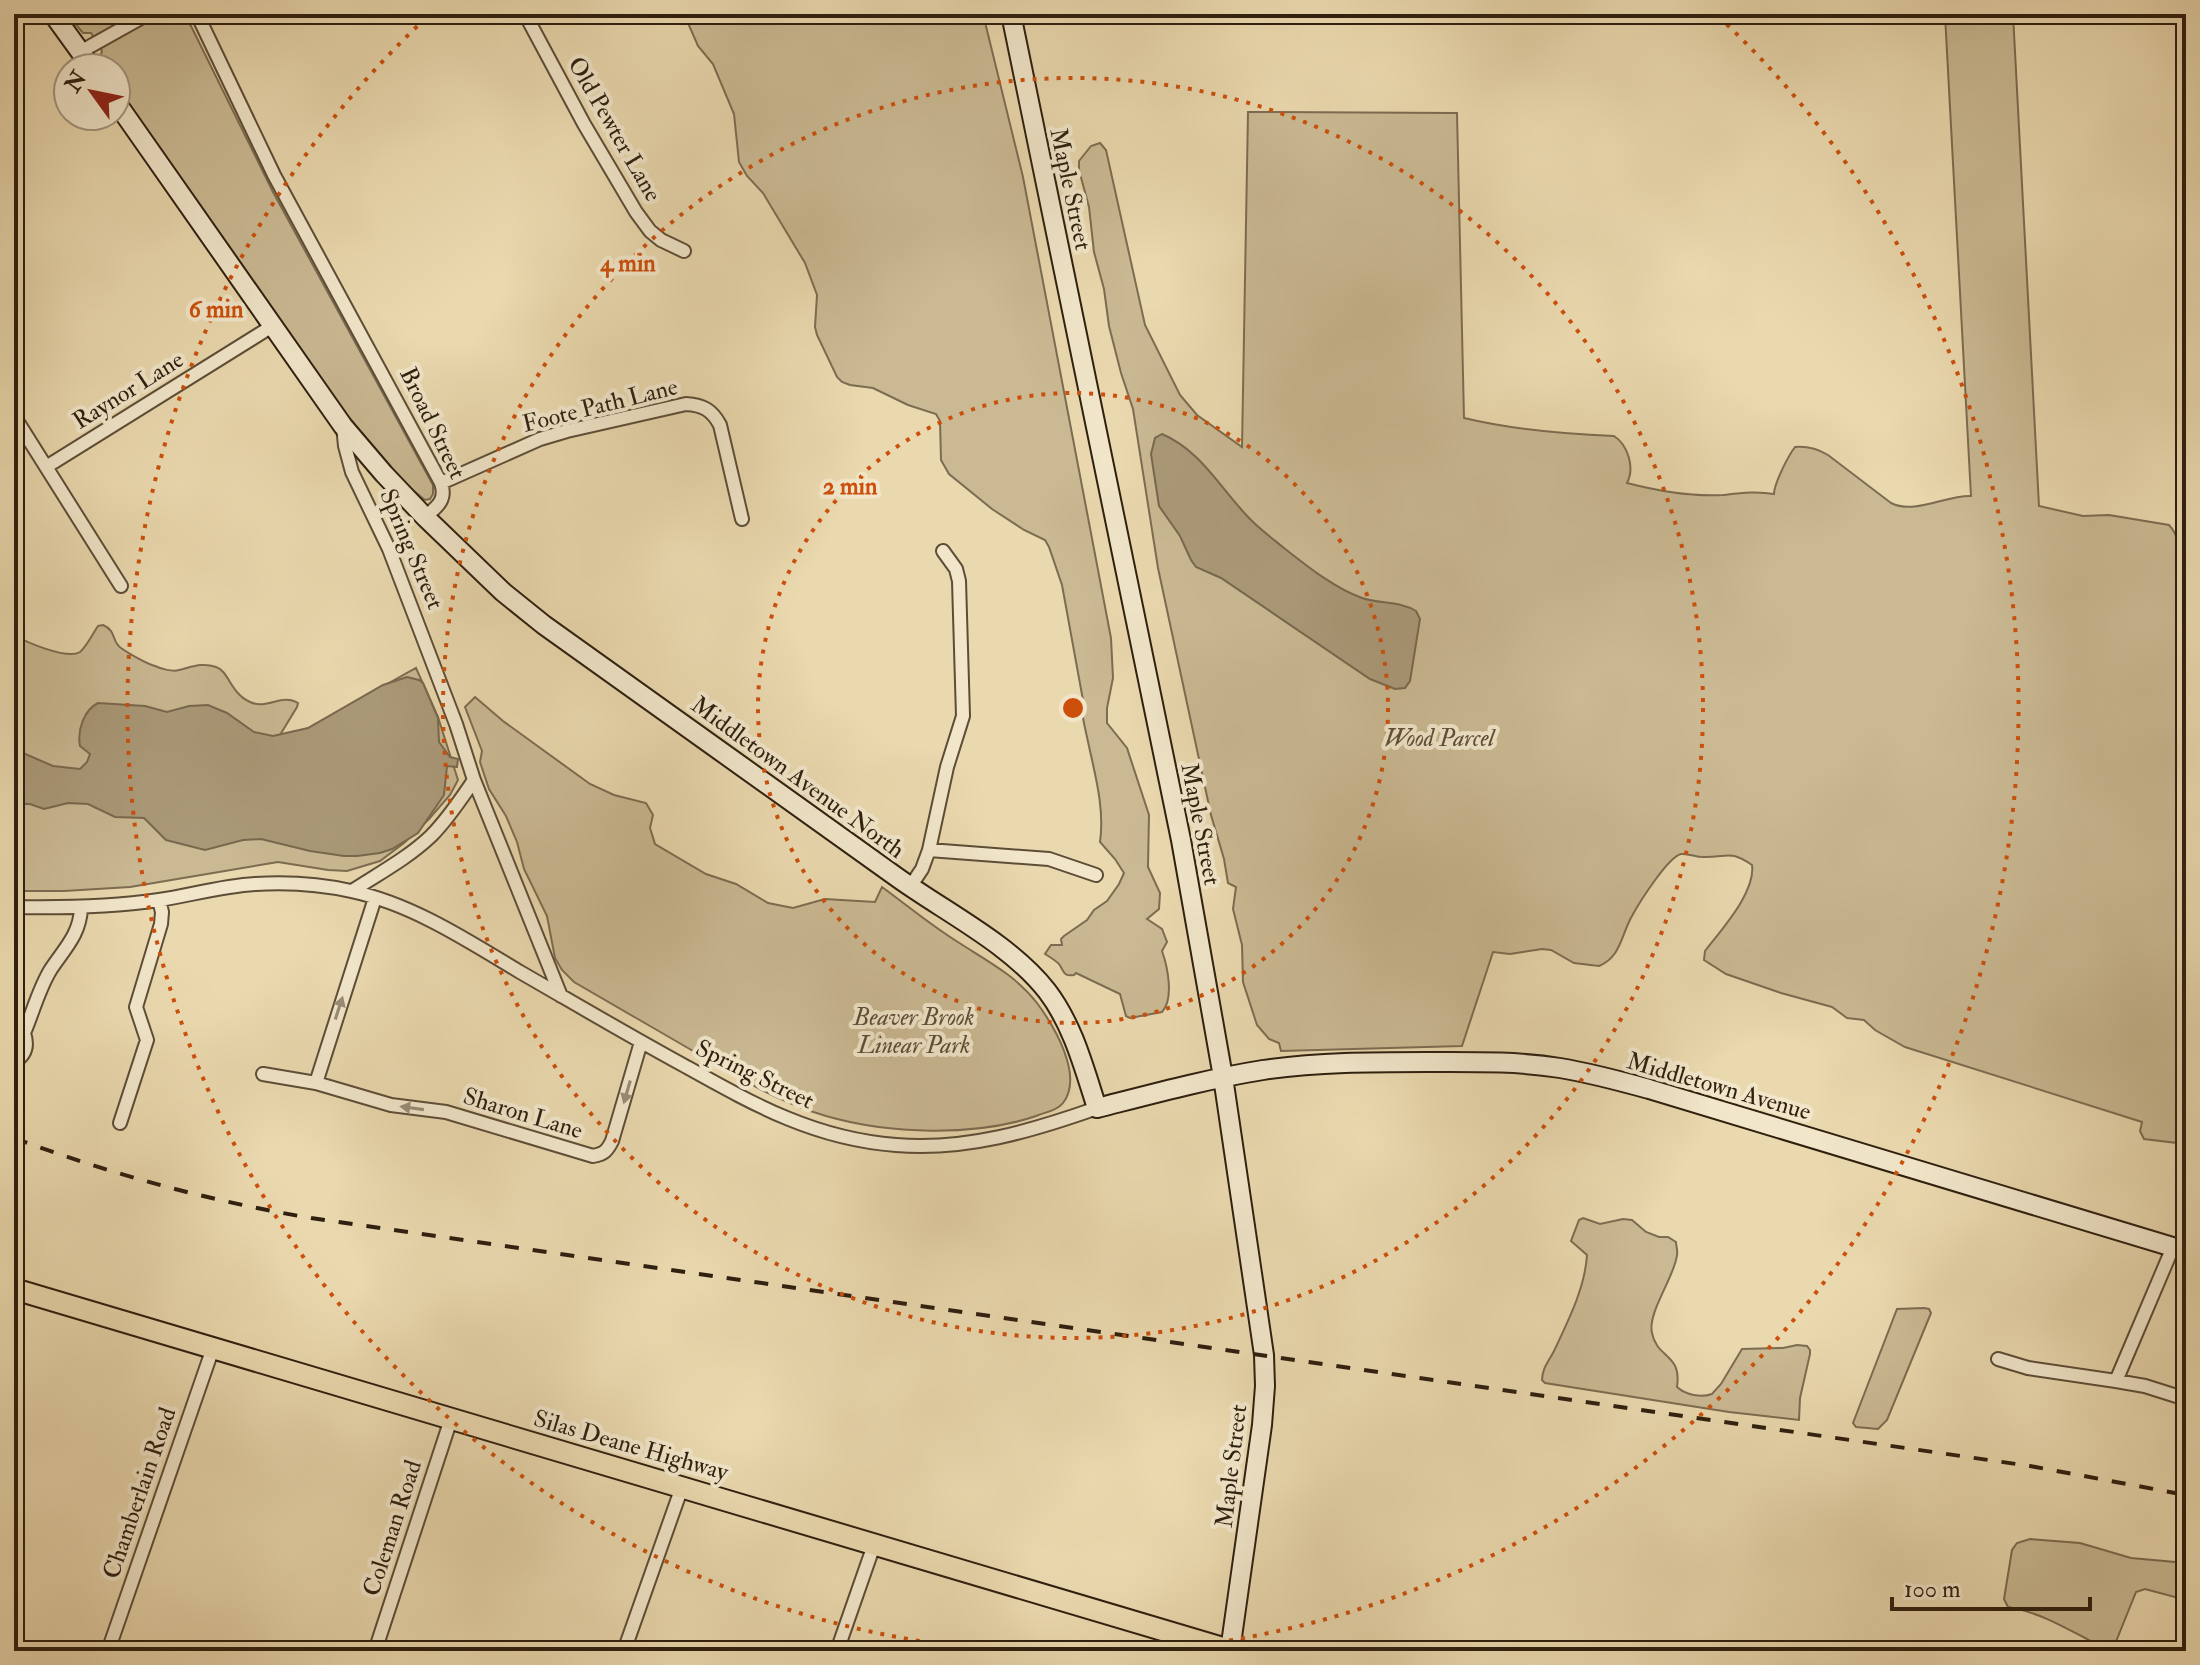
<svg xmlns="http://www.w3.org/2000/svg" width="2200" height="1665" viewBox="0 0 2200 1665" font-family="'IM FELL Double Pica',serif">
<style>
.green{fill:#cab993;stroke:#7c6c51;stroke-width:2}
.water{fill:#aa9978;stroke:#78684e;stroke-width:2}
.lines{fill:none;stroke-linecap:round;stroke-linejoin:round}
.street-casing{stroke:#5d4d37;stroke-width:16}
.secondary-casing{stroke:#2e1f0f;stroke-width:22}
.primary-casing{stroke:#2e1f0f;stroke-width:24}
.street{stroke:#f1e6ca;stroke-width:12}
.secondary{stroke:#f1e6ca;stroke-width:18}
.primary{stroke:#ead8ae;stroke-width:20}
.rail{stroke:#2e1f0f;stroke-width:4;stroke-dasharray:14 14;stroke-linecap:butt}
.oneway{fill:#998c76}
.ring{fill:none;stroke:#cc500c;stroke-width:4;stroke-dasharray:4 8}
.labels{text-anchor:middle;stroke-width:8;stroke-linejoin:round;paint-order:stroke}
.street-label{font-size:24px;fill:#2e1f0f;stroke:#f1e6ca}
.park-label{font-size:24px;font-style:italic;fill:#5d4d37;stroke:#f1e6ca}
.centre{fill:#cc500c;stroke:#f1e6ca;stroke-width:4}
.ring-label{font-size:24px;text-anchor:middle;font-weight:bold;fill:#cc500c;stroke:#f1e6ca;stroke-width:8;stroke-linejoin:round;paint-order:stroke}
</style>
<rect width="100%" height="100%" fill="#ead8ae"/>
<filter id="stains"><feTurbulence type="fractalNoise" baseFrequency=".0025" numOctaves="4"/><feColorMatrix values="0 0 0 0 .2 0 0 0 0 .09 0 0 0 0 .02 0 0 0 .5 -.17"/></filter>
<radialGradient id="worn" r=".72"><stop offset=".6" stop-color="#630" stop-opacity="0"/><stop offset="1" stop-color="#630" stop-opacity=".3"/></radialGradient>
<!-- green -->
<path class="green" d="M67,14H181L191,26L273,192L433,485V494L430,499L425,500L404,483L323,387L116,85V68H104L100,58L102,51L91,33H83Z
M684,14H983L1023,177L1111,638L1113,678L1107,708V723L1127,748L1149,815L1148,867L1160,893L1159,909L1147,919L1162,929L1167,942L1162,951C1168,968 1174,999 1162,1012L1130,1018L1126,1016L1120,994L1076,973L1074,975C1063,977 1064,971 1059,964C1055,960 1050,957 1045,954L1051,945H1062L1061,939L1064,936L1087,920L1094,910L1107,901L1119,884L1124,873L1115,859L1100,842C1105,807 1094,771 1087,737C1084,723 1081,714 1083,700L1062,585L1049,547L1045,540L1024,530L992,509L949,474L941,460L940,421L936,414L908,405L873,388L850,385L842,382L837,377L817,335L815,327L817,295L805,263L763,193L747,176L739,162L734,114L713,64L698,46Z
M2013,14L2039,506L2083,516L2109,515L2169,525C2185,542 2175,560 2178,581C2179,591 2183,602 2186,612V1144L2144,1139L2140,1131L2142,1122L1905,1047L1875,1030L1864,1020L1847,1018L1832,1007L1781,993L1726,974L1704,960L1705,951C1721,930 1756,892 1752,865C1730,850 1729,857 1705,857C1697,858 1689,853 1681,854C1668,857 1639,903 1632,916C1621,935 1621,957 1599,966L1574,963L1551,950L1542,949L1510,954L1493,952L1462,1046L1281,1051L1279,1043L1269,1039L1257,1025L1243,982L1242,945L1233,909L1236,887L1228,883L1224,859L1211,815L1158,568L1133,409L1121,373L1109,326L1104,289L1094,252L1089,207L1079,170V161L1091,146L1100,143L1106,150L1145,325L1180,395L1197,415L1242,447L1248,112L1457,113L1464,418C1514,430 1563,434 1614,436C1628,445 1635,468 1627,483C1658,491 1690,497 1723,495C1741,493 1756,491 1774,494C1774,484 1788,456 1795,447C1807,446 1818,449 1828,455L1891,503C1915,515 1946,495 1971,496L1945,15Z
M103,625C117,631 111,641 121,648C128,653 147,664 155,666C161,669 173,672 179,670C192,667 202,662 216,667C229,671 230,693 250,702C267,710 282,693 298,703L297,707L280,735L287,740L416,668L438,717L458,780L450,795L429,819L404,843L380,861L347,871L328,870L278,862L130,887L64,891H14V635C26,642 67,660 80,652C87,646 93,633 98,626Z
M475,697L503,721L590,784L614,795L646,803L653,815L650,828L655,844L706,874L736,884L768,903L793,908L825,899L875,902L882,887C908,906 933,927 961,944C989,962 1016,976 1037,1003C1054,1026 1084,1076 1063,1103C1057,1111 1045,1112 1036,1116C975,1137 888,1134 826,1116C781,1103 740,1079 700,1055C658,1031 616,1006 574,982L562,970L555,958L547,916L524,869L517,842L506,816L489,789L480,762L482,751L465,707Z
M1583,1218L1600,1224L1623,1219L1632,1220L1646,1232L1659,1237H1668L1676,1242C1676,1246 1678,1251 1677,1255C1675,1276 1647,1313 1652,1333C1657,1359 1682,1353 1677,1387C1686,1395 1701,1398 1712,1394L1721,1384L1742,1349L1783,1348L1797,1345L1807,1346L1810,1350V1354L1800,1398L1799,1420L1729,1412L1545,1383L1542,1380C1542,1368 1549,1361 1554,1351C1568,1321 1585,1288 1587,1255L1571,1241L1579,1220Z
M1924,1308L1929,1309L1931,1313L1887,1420L1878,1429L1856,1427L1853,1423L1897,1309Z
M2030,1539L2080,1543L2131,1558L2186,1563V1600L2145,1589L2136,1592L2113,1649L2104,1648C2072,1632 2044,1613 2008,1607L2004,1599L2012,1550L2017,1543Z"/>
<!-- water -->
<path class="water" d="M1162,434C1202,451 1221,490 1251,520C1261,530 1273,539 1284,548C1307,566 1334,588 1362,598C1380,604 1400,601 1416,611L1420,619L1410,681L1405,688L1395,689L1370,679L1221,578L1196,567L1191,560L1180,536L1159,506L1151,454L1155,438Z
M407,677L419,680L423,683L438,718L439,742L450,757L458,759L457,767L447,766L444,795L418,833L392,849L380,853L357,856H344L310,851L261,839L243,840L205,850L166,840L144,818L115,817L88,804L68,803L44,809L30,804H14V749L53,766L80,769L87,762L90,754L80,746C77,730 84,710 98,703L145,706L167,712L189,706L208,705L227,713L254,732L273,736L308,728L383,685Z"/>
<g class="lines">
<!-- street casing -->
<g class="street-casing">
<path id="street" d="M197,14L274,175L441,483C447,500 437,507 425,517
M525,14L584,124L636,212L650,231L661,240L684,251
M80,52L148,14
M14,416L121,586
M343,426L345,446L352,472L389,549L456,724L474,780L561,996
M46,467L274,325
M441,483L540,439L567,431L686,404C703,405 712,410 720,425L742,519
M929,850L1049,859L1096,875
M910,887L922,869L929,850L947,767L963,716L959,581L956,569L943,551
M352,891C378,874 408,858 431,836C448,819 461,799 474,780
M14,907C63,908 110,907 159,900C191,895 222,886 255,884C286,882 320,884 351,891C412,904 467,940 520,972C574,1003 628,1035 683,1065C753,1104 814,1139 896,1145C965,1151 1032,1131 1097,1108
M14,1062C26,1055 28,1045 24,1033C33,1012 39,988 51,969C65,948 80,934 81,908
M263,1074L316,1083L391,1105L446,1112L593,1156C604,1154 607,1151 612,1141L641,1042
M316,1083L375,898
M120,1123L147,1040L136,1007L161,924L162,912L159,900
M1998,1359L2028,1368L2116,1381L2173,1247
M2116,1381L2145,1386L2186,1399
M108,1651L213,1348
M375,1651L451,1419
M624,1651L682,1487
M837,1651L874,1545"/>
</g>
<!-- secondary casing -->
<g class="secondary-casing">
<path id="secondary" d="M53,14L92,68
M1011,14L1181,840L1223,1077L1264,1355L1265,1386L1262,1425L1230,1651
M116,102L343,426L384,474L425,517L503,592L544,625C662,709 780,794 898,878C947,913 1010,944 1047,991C1073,1025 1084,1068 1097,1108C1152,1094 1207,1079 1263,1070C1317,1062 1372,1062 1427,1062C1471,1062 1516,1061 1560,1068C1590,1073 1620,1081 1649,1089L2186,1251"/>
</g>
<!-- primary casing -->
<g class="primary-casing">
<path id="primary" d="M14,1289L1233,1651"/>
</g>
<!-- street -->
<use href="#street" class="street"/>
<!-- secondary -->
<use href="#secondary" class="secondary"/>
<!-- primary -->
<use href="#primary" class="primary"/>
<!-- rail -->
<path class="rail" d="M14,1138C111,1174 209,1201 311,1218L2030,1466L2186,1495"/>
</g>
<!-- one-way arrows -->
<defs><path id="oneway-solid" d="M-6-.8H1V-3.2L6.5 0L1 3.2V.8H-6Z" transform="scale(2)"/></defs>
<g class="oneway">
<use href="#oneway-solid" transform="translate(339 1008) rotate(-72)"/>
<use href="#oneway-solid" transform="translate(627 1092) rotate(106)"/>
<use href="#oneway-solid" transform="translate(412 1108) rotate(-172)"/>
</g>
<!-- distance rings -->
<g class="ring">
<circle cx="1073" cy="708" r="315"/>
<circle cx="1073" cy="708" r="630"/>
<path d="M991 1650A946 946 0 0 1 428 16M1718 16A946 946 0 0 1 1155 1650"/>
</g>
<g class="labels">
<!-- street labels -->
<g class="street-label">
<text transform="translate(615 129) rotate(60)" y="8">Old Pewter Lane</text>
<text transform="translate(1071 189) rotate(78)" y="8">Maple Street</text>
<text transform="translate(128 390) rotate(-32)" y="8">Raynor Lane</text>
<text transform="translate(600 405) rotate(-14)" y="8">Foote Path Lane</text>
<text transform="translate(433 423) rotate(64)" y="8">Broad Street</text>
<text transform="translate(412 549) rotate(67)" y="8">Spring Street</text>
<text transform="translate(798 777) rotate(36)" y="8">Middletown Avenue North</text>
<text transform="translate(1201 824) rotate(79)" y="8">Maple Street</text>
<text transform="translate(755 1074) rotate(26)" y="8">Spring Street</text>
<text transform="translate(1719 1086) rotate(16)" y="8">Middletown Avenue</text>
<text transform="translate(523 1113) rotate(17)" y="8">Sharon Lane</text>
<text transform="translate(631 1445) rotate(16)" y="8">Silas Deane Highway</text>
<text transform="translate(1231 1466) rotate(-83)" y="8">Maple Street</text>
<text transform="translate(139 1493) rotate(-71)" y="8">Chamberlain Road</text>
<text transform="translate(392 1528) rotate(-72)" y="8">Coleman Road</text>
</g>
<!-- park labels -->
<g class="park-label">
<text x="1439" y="746">Wood Parcel</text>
<text x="914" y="1025">Beaver Brook<tspan x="914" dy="28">Linear Park</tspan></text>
</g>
</g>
<circle cx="1073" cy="708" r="12" class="centre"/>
<g class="ring-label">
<text x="628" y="271">4 min</text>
<text x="216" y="317">6 min</text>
<text x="850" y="494">2 min</text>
</g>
<!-- margin -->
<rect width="2200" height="1665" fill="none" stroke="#ead8ae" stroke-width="48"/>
<rect x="16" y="16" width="2168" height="1633" fill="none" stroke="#2e1f0f" stroke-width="4"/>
<rect x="24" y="24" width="2152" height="1617" fill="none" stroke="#2e1f0f" stroke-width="2"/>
<!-- north arrow -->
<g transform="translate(92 92) rotate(303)"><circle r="38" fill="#f1e6ca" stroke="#a3967f" stroke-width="2"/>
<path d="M0-6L14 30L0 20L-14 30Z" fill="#8f2418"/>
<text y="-12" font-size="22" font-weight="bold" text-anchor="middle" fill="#2e1f0f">N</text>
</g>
<!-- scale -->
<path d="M1892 1597v12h198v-12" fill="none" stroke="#2e1f0f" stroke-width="4"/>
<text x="1904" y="1597" font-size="24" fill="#2e1f0f" stroke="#f1e6ca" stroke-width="6" paint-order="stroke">100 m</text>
<rect width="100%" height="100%" filter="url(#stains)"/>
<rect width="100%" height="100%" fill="url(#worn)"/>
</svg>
